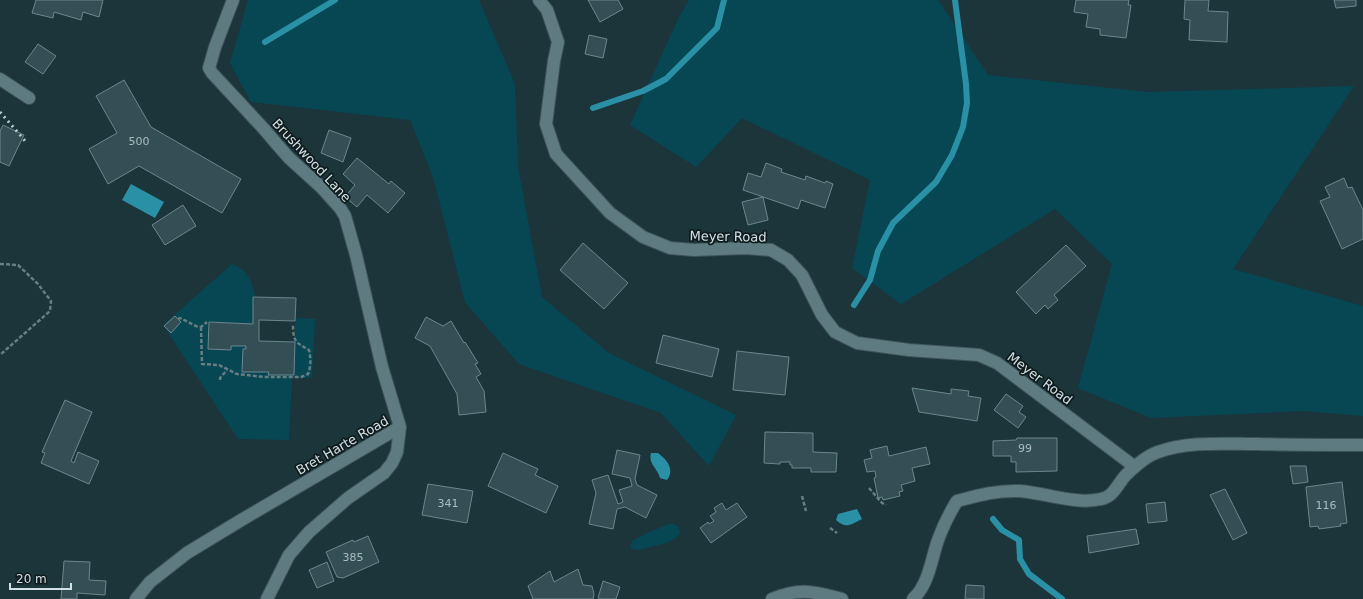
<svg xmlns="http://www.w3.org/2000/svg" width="1363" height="599" viewBox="0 0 1363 599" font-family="'DejaVu Sans',sans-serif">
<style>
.green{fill:#074754}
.water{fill:#2a90a5}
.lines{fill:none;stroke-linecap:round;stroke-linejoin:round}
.stream{stroke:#2a90a5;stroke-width:6}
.building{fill:#344e55;stroke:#6b878e}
.minor-casing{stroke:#3d5359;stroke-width:14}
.path{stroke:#687d82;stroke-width:2.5;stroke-dasharray:4 2;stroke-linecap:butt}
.minor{stroke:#5f7b82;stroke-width:12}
.rail{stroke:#bacbcf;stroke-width:3;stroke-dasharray:2 4;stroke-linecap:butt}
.labels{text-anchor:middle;stroke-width:3.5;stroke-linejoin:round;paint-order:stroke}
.number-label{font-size:11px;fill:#aabcc1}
.street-label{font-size:13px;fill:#d2e1e5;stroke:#0f1b1d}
</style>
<rect width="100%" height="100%" fill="#1b353b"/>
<!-- green -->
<path class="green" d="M248,0H479L515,84L518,167L542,297L609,353L736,415L709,466L661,413L519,364L465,302L433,177L410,120L251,102L230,63Z
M689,0H938L988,75L1147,92L1354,86L1233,269L1363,306V416L1303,411L1151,418L1078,388L1112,264L1055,209L901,304L852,268L870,180L742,118L696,167L630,125L679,17Z
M232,264C247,269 253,282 255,297H253V324L209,322L208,349L231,350V346H246V349H243L242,371L269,372V375H294L295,318L315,319L312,378H292L289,440L238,439L163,325Z
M669,524H674L679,527L680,533L676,538L666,543L638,550L630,548L632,541L647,533Z"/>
<!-- water -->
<path class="water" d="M131,184L164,202L155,218L122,200Z
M651,453H658C667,460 675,469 667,480L660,478C657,467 648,464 651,453Z
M857,509L862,519C850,525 846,529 836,520L838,514Z"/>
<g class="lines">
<!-- stream -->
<path class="stream" d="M265,42L335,0
M593,108L643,91L666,79L717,28L724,0
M854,305L870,280L878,251L893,223L936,182L952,155L963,127L967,103L966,84L955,0
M993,519L1002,530L1019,540L1020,559L1029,574L1062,599"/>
</g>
<!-- building -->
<path class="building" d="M36,0H103L99,17L83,12L81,20L54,12L53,18L32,13Z
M588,0H618L623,9L600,22Z
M1076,0H1129L1128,5H1131L1126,38L1100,35V29L1086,27L1088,14L1074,12Z
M1185,0H1209L1208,11L1228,12L1227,42L1189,40L1190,20L1184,19Z
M1334,0H1356V6L1336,8Z
M589,35L607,39L603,58L585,54Z
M38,44L56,56L43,74L25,62Z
M124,80L151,127L241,179L222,213L139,166L108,184L89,149L117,133L96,96Z
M3,125L24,135L9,166L0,162V131Z
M329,130L351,138L343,162L321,153Z
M357,158L389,184L391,181L405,193L388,213L367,195L357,207L345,197L355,185L343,174Z
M766,163L782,169L781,172L805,180L806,176L825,183L826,181L833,184L825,208L801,200L798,209L743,190L748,173L761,177Z
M1344,178L1348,188L1352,187L1363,210V239L1342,249L1320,201L1330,197L1325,187Z
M763,197L768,220L748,225L742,202Z
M183,205L196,226L165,245L152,225Z
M583,243L628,283L604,309L560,270Z
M1066,245L1086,266L1054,295L1058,300L1048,309L1045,305L1036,314L1016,292Z
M253,297L296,298L295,321L259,320V341L295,342L294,375H268L269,372H242L243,349H246V346H231V350L208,349L209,322L253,324Z
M175,316L181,322L171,333L164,326Z
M426,317L443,326L451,321L464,343L465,342L478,363L475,364L481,374L476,377L484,391L486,412L459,415L457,394L430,346L415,338Z
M663,335L719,349L712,377L656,363Z
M737,351L789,357L785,395L733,390Z
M912,388L951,394V389L969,391L968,396L981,398L977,421L919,412Z
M1006,394L1023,406L1019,412L1026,417L1018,428L994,410Z
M65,400L92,412L71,461L74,463L78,452L99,461L89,484L41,463L45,453L42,452Z
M765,432L813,433V452L837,453L836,472H811V468H792V465H790V462H780V464L764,463Z
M1017,438H1057V471L1016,472V462H1011V456H993V441L1016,440Z
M887,446L889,456L926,447L930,464L912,468L915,481L901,485L903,491L899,492L900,496L883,500L882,497L878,498L874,478L876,477L875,471L867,472L864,460L872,458L870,450Z
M617,450L640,455L635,479L637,485L657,495L646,518L625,507L617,509L613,529L589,524L596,493L592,480L608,475L618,504L623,502L619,490L632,486L630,478L612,474Z
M503,453L538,469L535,475L558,486L546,513L488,486Z
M1290,466H1306L1308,482L1293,484Z
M1342,482L1347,523L1340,524L1341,526L1319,529L1318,526L1310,527L1306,487Z
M428,484L473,491L467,523L422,515Z
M1225,489L1247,533L1233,540L1210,495Z
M1165,502L1167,521L1148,523L1146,504Z
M722,503L726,510L737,503L747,517L711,543L700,528L708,522L709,524L714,521L710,516L716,512L714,508Z
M1136,529L1139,544L1089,553L1087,536Z
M368,536L379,562L343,578L337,577L326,552L353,540L354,542Z
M64,561L90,562L89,580L106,581L105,595L77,593V599H61Z
M327,562L334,581L317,588L309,570Z
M578,569L583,585L592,586L594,594L593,599H533L528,586L550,571L554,582Z
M603,581L620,587L616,599H601L598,598Z
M966,585L984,586V599H965Z"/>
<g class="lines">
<!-- minor casing -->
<g class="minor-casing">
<path id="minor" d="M233,0L215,47L209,68L212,73L264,129L275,142L289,158L321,187L340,208L345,216L356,255L382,367L400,427
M539,0L547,10L558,42L554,61L546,124L556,154L610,213L643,237L670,248L694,250L746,248L771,250L788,260L802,275L822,315L835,332L857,343L909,350L979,355L997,363L1135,467
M0,79L29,98
M136,599L150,582L187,553L243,519L400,427L397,452L392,463L384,473L348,498L309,532L289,555L267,599
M772,599C801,587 814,592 842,599
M913,599C929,584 931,560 938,540C943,526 949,514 957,501C979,495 997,490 1020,491C1045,493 1076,505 1101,499C1114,497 1118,483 1126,475C1135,466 1146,456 1158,452C1190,441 1223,444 1257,444C1292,445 1328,445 1363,445"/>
</g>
<!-- path -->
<path class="path" d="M0,264L18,265L38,284L51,301L50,311L0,355
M178,319L180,318L198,327H201L207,322
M201,327L202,364L219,365L237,374L264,377H301L308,374C311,366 311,359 309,350C295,342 293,341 293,324
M220,380V378L227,370
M869,488L882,503L886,505
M802,496L806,511
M830,528L837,533"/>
<!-- minor -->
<use href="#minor" class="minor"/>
<!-- rail -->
<path class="rail" d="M0,112L27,143"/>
</g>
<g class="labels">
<!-- number labels -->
<g class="number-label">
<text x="139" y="145">500</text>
<text x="1025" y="452">99</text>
<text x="448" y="507">341</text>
<text x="1326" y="509">116</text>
<text x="353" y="561">385</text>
</g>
<!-- street labels -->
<g class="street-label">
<text transform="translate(312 160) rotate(47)" y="5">Brushwood Lane</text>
<text transform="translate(728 236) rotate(1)" y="5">Meyer Road</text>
<text transform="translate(1040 378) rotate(37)" y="5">Meyer Road</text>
<text transform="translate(342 445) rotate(-30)" y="5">Bret Harte Road</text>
</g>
</g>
<!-- scale -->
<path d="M10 583v6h61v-6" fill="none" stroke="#d2e1e5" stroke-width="2"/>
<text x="16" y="583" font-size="12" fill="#d2e1e5" stroke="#0f1b1d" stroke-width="3" paint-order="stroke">20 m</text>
</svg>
